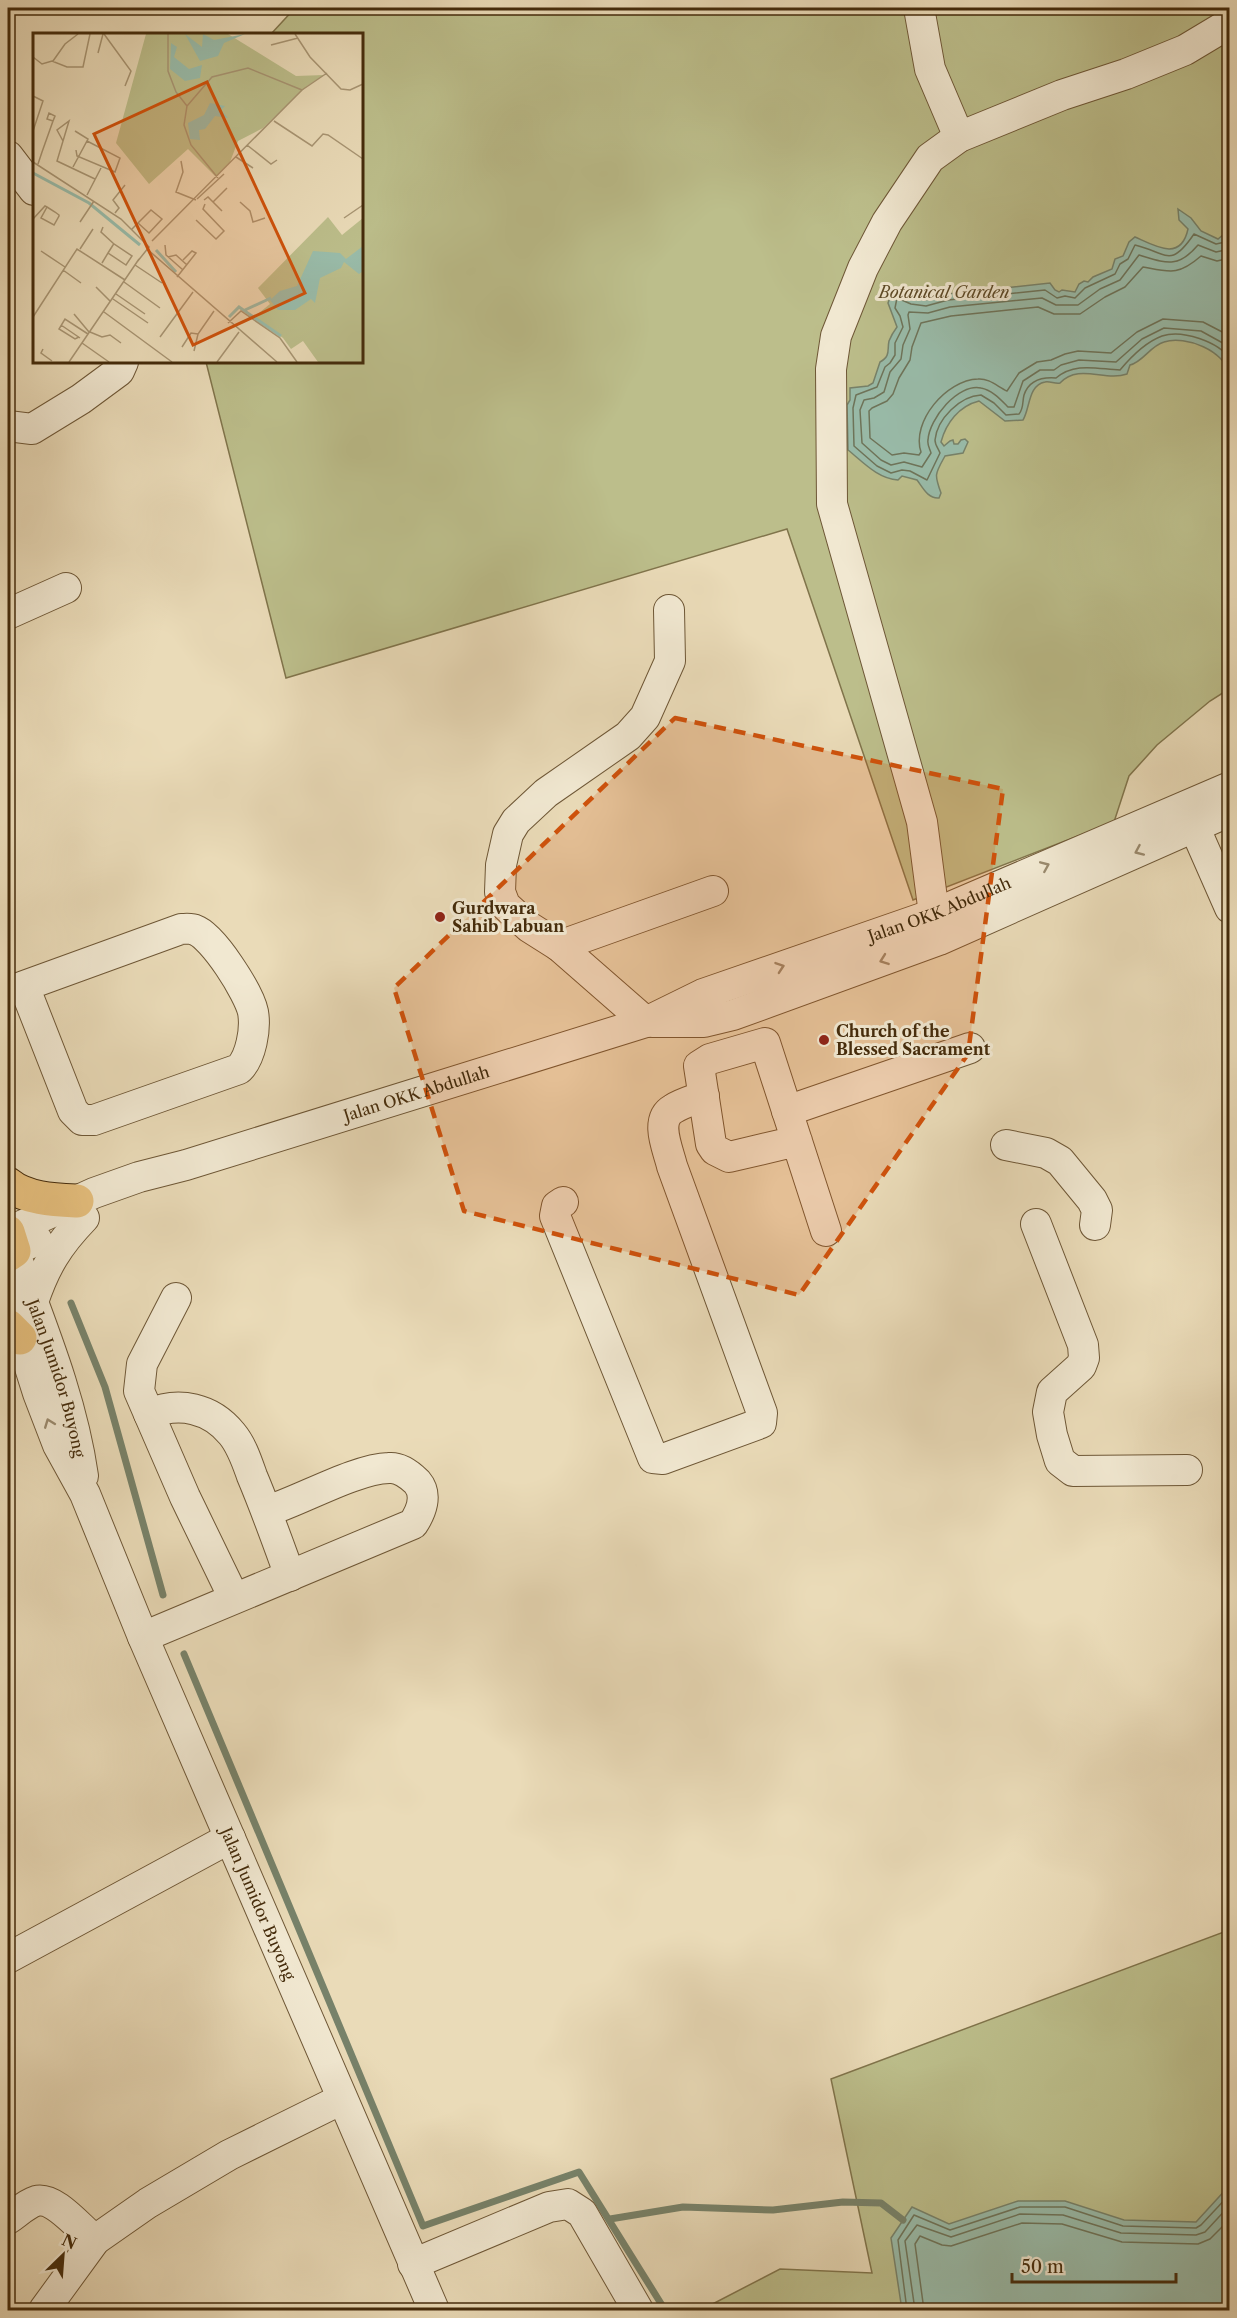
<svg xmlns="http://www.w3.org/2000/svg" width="1237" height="2318" viewBox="0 0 1237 2318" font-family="'Libre Caslon Text',serif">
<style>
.green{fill:#bcbe8b;stroke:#80744b;stroke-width:1.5}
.water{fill:#99bcaa;stroke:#77826a;stroke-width:1.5}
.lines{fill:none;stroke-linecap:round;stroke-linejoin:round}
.shore{stroke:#6e745a;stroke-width:1.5}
.stream{stroke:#77826a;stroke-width:7}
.minor-casing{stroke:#6e5736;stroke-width:32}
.major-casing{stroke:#442b0b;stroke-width:35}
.minor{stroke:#f1e8d1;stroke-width:30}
.major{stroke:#e5be7c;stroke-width:33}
.oneway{stroke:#9a8a6e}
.marked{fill:#cf520c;fill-opacity:0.2;stroke:#cf520c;stroke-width:4.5;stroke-dasharray:12 8;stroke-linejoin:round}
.poi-dot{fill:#8f2418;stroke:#f1e8d1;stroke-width:2}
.labels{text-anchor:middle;stroke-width:6;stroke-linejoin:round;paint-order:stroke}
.park-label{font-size:16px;font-style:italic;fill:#5c4825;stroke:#f1e8d1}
.poi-label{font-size:16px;font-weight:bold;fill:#442b0b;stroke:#f1e8d1;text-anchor:start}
.street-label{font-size:16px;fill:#442b0b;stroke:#f1e8d1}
.inset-river{fill:none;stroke:#99bcaa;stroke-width:3}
.inset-road{fill:none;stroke:#a89573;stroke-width:1.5}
.view{fill:#cf520c;fill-opacity:0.15;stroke:#cf520c;stroke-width:3}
.inset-edge{fill:none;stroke:#442b0b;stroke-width:3}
</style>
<rect width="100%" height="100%" fill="#eadbb8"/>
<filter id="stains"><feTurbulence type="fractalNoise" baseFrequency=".00333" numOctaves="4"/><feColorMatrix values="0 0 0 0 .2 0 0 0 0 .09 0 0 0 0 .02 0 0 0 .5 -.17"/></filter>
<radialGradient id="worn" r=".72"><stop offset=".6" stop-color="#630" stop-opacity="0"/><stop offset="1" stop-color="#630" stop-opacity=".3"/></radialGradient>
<!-- green -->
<path class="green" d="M295,8H1229V689L1210,701L1157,745L1129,776L1114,822L913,900L787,529L286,678L206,362H362V34H271Z
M1229,1930V2310H701L780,2269L872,2273L831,2079Z"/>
<!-- water -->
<path class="water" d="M1178,209L1191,218L1201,231L1218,239L1224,234L1229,236V374C1225,351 1186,335 1164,342C1150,346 1143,362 1130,365L1127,374C1105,382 1079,363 1060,383C1055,384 1050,381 1045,382C1028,385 1030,409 1023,420L1005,421L979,401C959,406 946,423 941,442L944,446L950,441L953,440L954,444H958L961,440L965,439L968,442L963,453L945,456C935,474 934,474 941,493L939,498C928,499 923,488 917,480L902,476L898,480C878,479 863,462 848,450L847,405L850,400V388L868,386L873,383L880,362C891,356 887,350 889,341C891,336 894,331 897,327L888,303L892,292L900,291L912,298L926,300L947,294L1050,283L1055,290L1059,292L1062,290L1075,292L1079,284L1084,281L1088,282L1093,277L1112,269L1115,259L1123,256L1129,242L1135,237C1155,246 1181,262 1188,229L1179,220Z
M1229,2186V2310H902L891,2238L912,2207L949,2224L1018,2201H1065L1124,2220L1196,2222Z"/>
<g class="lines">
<!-- shore -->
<path class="shore" d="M1230,241L1216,244L1194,234C1170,269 1168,253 1135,245L1128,259L1120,264L1115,274L1085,288L1075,298L1065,296L1057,298L1045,290L948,300L926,306L911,304L897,298L895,308L900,316L903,327L895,343V355L890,363L885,367L877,387L856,395L853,408L854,446L877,466L891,473L902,470L910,471L927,480L940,453C938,448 935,445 935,440C937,419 960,396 981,395L994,403L1006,415L1019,414C1024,408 1022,403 1024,395C1029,380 1043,377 1056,378C1075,362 1097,369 1120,370C1130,358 1146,342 1162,336C1182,329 1219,342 1230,359
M1230,249L1216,252L1198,245C1178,269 1166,263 1139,255L1120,280L1100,289L1078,305H1056L1042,298L950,307L928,313L909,312L908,315L910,329L903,345L901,359L890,372L884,392L874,398L864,400L860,410L862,443L881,460L891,465L904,462L922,467L931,453C930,449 927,445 928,440C929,419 958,383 981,388C992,390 1001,400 1008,407H1014L1023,381L1040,370H1054L1061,365L1079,360L1116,362L1142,339L1164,328L1201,331L1230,347
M1230,258L1217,261L1201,256C1178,276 1170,272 1143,267L1125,287L1105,297L1080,314H1054L1038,307L951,316L921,323L912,347L910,360L899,378L893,394L887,401L872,408L869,411L870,438L892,455L904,453L919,455L921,452C911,422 946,380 978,379C989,378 998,387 1007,391L1019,373L1037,362L1051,360L1065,354L1078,351L1111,353L1137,332L1163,319L1203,322L1230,336
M907,2310L898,2240L914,2215L950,2230L1020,2207H1065L1123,2226L1196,2228L1201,2225L1230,2194
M915,2310L905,2241L917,2225L951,2237L1020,2214L1063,2215L1121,2233L1196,2235L1205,2232L1230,2205
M924,2310L915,2244L920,2236L942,2245L951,2246L1022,2223L1062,2224L1122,2242L1198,2244L1210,2239L1230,2219"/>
<!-- stream -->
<path class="stream" d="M71,1303L105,1387L163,1595
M184,1654L423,2226L579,2172L665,2310
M610,2219L683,2207L773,2210L843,2202L881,2203L903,2220"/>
<!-- minor casing -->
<g class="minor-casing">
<g id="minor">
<path d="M919,8L930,69L959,137"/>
<path d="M8,156L34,190"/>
<path d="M8,426L32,429L81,399L119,371L123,362"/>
<path d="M8,614L66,588"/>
<path d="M1186,808L1230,908"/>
<path d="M934,914L922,822L832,504L831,369L836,336L863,268L887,222L930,158L959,137L1062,95L1126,74L1185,50L1230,23"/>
<path d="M559,946L713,891"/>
<path d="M8,992L24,986L181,929C185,929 191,928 195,930C213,936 249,993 253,1012C256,1029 251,1057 239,1069L94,1120H82L73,1111L24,986"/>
<path d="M646,1022L559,946L529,927L505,905L500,892L501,865L508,834L516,821L546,793L628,736L645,717L670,661L669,610"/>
<path d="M652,1022H704L733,1015L939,940L1230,811"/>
<path d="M787,1111L970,1048"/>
<path d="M797,1141L729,1157L715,1150L711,1144L699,1066L710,1059L765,1043L826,1231"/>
<path d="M1006,1145L1046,1153L1060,1161L1092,1200L1097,1210L1095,1225"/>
<path d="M563,1202L557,1206L555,1216L653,1458L663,1459L761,1423L762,1413L672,1166C668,1149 654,1120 673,1109C682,1103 694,1100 704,1096"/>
<path d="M1036,1224L1083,1345L1084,1358L1081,1366L1052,1392L1048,1412L1052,1435L1060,1461L1073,1471L1187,1470"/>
<path id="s1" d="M8,1232L94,1193L139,1177L186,1165L646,1022L703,994L934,914L1230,787"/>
<path id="s2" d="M37,1240L14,1251C41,1325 72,1398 83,1476"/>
<path id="s3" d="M8,1298L38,1393L58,1445L85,1494L143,1637L434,2310"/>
<path d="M176,1298L142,1364L139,1391L185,1497L234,1598"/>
<path d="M33,1302C45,1266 58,1245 84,1218"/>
<path d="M149,1414C179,1401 211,1408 232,1434C242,1446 247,1462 252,1476C266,1509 278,1543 290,1576"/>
<path d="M143,1637L413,1524C421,1512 428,1495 417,1482C410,1475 399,1467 389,1468C355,1469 302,1500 267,1511"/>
<path d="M8,1958L230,1838"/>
<path d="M8,2219C16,2214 26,2204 36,2201C55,2196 81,2230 95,2240"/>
<path d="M413,2264L549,2207L568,2204L582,2213L638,2310"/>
<path d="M44,2310L95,2240L148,2203L229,2155L342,2099"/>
</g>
</g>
<!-- major casing -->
<g class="major-casing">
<path id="major" d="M8,1184C26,1199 54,1200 77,1201
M8,1232L14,1251L8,1255
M8,1326L20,1338"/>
</g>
<!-- minor -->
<use href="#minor" class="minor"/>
<!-- major -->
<use href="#major" class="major"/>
</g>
<!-- one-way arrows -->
<defs><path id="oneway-chevron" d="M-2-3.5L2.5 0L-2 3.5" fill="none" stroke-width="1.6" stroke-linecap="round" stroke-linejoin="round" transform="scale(1.5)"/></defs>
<g class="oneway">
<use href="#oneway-chevron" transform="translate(1139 851) rotate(156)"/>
<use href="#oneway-chevron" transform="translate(1045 866) rotate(-23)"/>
<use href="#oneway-chevron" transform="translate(884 960) rotate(160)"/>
<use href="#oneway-chevron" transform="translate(780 967) rotate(-19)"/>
<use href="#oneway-chevron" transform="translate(49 1423) rotate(-111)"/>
</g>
<!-- marked area -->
<path class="marked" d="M675,718L1003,789L968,1054L799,1295L464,1211L394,988Z"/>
<!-- markers -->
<g class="poi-dot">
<circle cx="440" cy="917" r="6"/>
<circle cx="824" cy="1040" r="6"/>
</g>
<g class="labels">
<!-- park labels -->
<g class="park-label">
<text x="944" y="298">Botanical Garden</text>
</g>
<!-- poi labels -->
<g class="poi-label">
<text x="452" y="914">Gurdwara<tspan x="452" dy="18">Sahib Labuan</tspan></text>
<text x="836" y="1037">Church of the<tspan x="836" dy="18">Blessed Sacrament</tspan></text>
</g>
<!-- street labels -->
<g class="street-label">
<text dy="6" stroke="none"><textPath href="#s1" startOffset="987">Jalan OKK Abdullah</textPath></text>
<text dy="6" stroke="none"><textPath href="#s1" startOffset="432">Jalan OKK Abdullah</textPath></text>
<text dy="6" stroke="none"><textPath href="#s2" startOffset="160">Jalan Jumidor Buyong</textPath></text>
<text dy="6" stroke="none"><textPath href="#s3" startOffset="656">Jalan Jumidor Buyong</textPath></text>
</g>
</g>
<!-- overview -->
<g transform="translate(33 33)">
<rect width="330" height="330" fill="#eadbb8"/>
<path d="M113,1H195L263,43L291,42L274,53L230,95L205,108L197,129L183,144L155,116L116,151L83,110ZM295,184L309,202L330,185V329H285L270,308L258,316L250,305L221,284L237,271L225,255Z" fill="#bcbe8b"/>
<path d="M152,1L169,14L170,1L181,7L212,1L191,10L185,23L167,28ZM138,10L144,14L141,24L156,36L169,32L167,45L152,48L137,36ZM177,70L192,73L188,77L195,85L182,83L172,96L166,97L167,107L157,106L155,90L171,82ZM330,213V238L326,241L311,229L308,235L287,245L282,270L278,266L262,277H245L237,267L247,258L264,253L280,218L307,220L313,226Z" fill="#99bcaa"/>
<path class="inset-river" d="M0,140L56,170L107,212M123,217L143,239M212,277L238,265M196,284L206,274L248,303"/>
<path class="inset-road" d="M71,1L98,38L92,53M135,1V38L143,59L154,73M262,1L277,24L308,56L317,57L330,51M238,12L265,5M65,20L70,1M0,24L9,31L19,28L34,34H50L57,1M20,28L32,11L45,1M0,63L10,68L0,98M241,88L279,113L290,101L295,102L330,126M30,108L24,97L36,88L24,128L62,146M214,112L238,131L244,127M43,117L44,123L82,139L87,125L54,108M203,124L220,135M148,128L150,139L143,159L163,167M0,129L88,186L116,214L104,229M5,131L9,119L20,88L22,83L16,80L14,86L20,88M40,134L55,106L42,98M185,145L158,112L151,92L154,73L179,44L215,35L269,57M54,162L68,135M164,166L191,141M171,167L175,164L189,178M180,169L194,155M207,169L217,178L220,189L232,185M82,180L86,175L80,167L92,152M311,185L330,172M0,186L12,173L14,174L22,179L26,182V183L21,192L8,185L14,174M163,187L183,206L191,198L170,176L172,171M47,189L61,168M70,194L68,199L81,211M99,196L118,177L129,186L116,200L105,190M119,208L269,57L294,40M132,212L133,222L150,237M47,216L60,196M114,216L244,329M8,218L32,234M135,224L143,222L154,232M69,230L75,220L80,212L81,211L99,223L93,232L75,220M102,232L129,250M30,237L48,250M144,244L163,220L159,218L150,227M91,249L127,275M63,254L77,268M83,261L112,281M80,266L115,290M71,279L139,329M41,281L56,299M0,284L44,216L92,247M195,290L208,278L247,305L264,329M28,292L47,305M57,299L69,304L77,302L88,310M46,304L42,306L26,296L32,286L55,301M127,304L160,259M49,310L76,329M149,314L158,300L165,301M10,316L8,320L19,328M161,318L165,301L181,278M36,329L106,226M184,329L206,299"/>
<path class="view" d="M174,49L272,260L160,312L61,101Z"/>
<rect width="330" height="330" class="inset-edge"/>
</g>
<!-- margin -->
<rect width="1237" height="2318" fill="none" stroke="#eadbb8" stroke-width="30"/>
<rect x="9" y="9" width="1219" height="2300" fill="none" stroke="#442b0b" stroke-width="3"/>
<rect x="15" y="15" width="1207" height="2288" fill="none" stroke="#442b0b" stroke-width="1.5"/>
<!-- north arrow -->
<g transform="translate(63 2255) rotate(25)" stroke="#f1e8d1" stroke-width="4.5" paint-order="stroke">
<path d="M0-4.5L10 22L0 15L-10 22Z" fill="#442b0b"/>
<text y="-9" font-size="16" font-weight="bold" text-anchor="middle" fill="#442b0b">N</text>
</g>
<!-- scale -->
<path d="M1012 2273v9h164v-9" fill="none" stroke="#442b0b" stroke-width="3"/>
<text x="1021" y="2273" font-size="18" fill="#442b0b" stroke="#f1e8d1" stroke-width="4.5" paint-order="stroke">50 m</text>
<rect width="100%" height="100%" filter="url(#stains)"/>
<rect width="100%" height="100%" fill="url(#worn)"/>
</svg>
